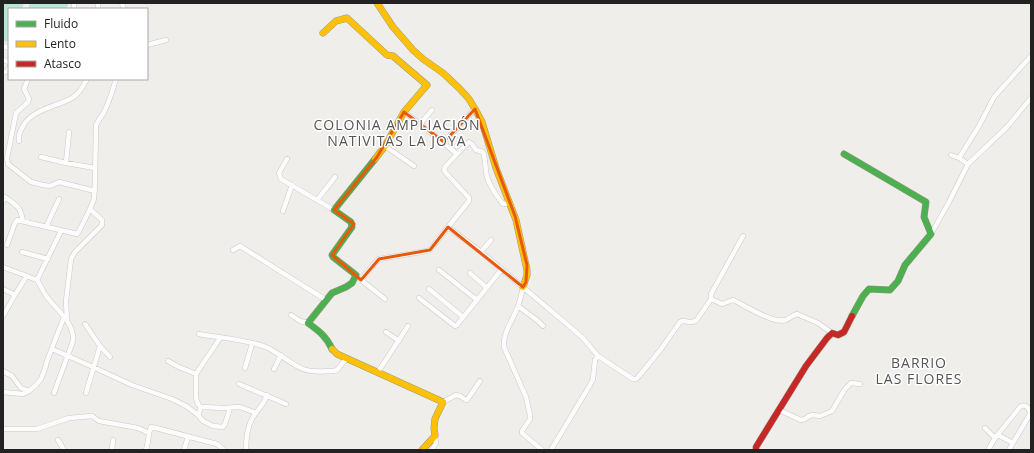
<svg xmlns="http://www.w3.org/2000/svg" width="1034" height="453" viewBox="0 0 1034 453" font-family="'Open Sans',sans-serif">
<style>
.pitch{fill:#b7e6d2}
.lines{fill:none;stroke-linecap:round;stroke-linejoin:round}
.street-casing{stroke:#c9c8c7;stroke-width:5.5}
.fast-casing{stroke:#999a82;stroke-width:7}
.slow-casing{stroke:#999a82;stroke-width:7}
.jam-casing{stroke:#999a82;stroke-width:7}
.street{stroke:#fdfcfc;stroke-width:4.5}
.fast{stroke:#4caf50;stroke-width:6}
.slow{stroke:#ffc107;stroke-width:6}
.jam{stroke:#c62828;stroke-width:6}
.marked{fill:none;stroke:#e8590c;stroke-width:3;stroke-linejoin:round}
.labels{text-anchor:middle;stroke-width:3;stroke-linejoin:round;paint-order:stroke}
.neighbourhood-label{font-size:14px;letter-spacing:1px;fill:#555;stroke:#fff}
</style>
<rect width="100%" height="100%" fill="#f0eeeb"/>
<!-- pitch -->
<path class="pitch" d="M3,3H24L22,9H9V38L7,42L3,40Z
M30,3H69L66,9H28Z"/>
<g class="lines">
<!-- street casing -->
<g class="street-casing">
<path id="street" d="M98,3V9
M122,3L124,9
M74,9V3
M147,45L166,40
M3,46L9,48
M3,60L9,62
M3,73L7,71L9,68
M28,79L24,89L29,99L28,102L16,113L7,158L8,164L31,182L43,185L50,186L59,182L95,191
M404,112L420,124L457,154L445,167L444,170L446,173L469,198V201L448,227L481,252L562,320L583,338L598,356
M420,124L432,110
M19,141C18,135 20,132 23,126C33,109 55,107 72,98C79,94 83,87 87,79
M444,142L475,109
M385,146L414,166
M457,154L469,142L472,144L476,150L483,152C486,160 485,169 487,177C490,187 496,195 502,203L503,204L510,203
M951,155L959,158
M41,157L66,163L95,168
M287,159L279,173L281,179L334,210
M66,163L69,132
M968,164L959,158L979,126L994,97L1031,56
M317,200L335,177
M3,201L5,197C17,206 20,206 23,221
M283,211L292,185
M46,227L59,199
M931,234L949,202L968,164L1007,127L1031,98
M7,245L15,223L17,220L73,233L77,234L79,231L90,209L94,199L95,180L96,126C97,120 103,116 105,110C110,100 113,89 116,79
M233,250L240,246L326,300
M22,252L48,259
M481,252L491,240
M3,267L37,280
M439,270L477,300
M470,273L487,288
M360,279L385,299
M37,280C41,286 43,292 47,297C57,310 75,324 73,341L54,393
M37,280L61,231
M361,280L373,265L379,259L427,251L430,250L448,227
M523,287C522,293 520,300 518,306C514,318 502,334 504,347L526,397L530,415V419L522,431V433L542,450
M3,289L15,295L26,277
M429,289L463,317
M419,298L455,326L457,325L501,270
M711,299V294L743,236
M518,306L538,321L543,326
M291,315L300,321L308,323
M3,316L15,295
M67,320L66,301L71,259L75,252L102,225V220L90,209
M85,324L100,346L110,357
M386,332L399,341
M199,334C221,338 244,339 266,347C279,353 290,364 303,369C313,373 324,371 334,371L337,370L346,359
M52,349L93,367L132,385L172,399L186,406L198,415L203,421L213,426L223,427L225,424L230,408
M168,361L179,367L196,374
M245,368L252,344
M274,369L281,355
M3,371L12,376L21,388L29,391
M378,372L408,326
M239,384L286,404
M3,392L23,394L29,391L36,385L41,379L45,369L47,361L64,317
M86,393L100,346
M443,402L456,395L460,396L466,400H467L480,381
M201,407L224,408L240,407L256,413
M779,410L801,420L805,419L809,416L813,415L820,416L830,412L832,411L845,389L851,383L860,384
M198,415L201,407L198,404L196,398V374L220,338
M985,428L995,438
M3,429H37L69,418L92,416L99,421L138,428L149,433L151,427H152L217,444L224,450
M998,435L1013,443
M58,440L64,450
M112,450L113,440
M146,450L148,441L149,433
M184,450L188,437
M246,450C246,440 247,428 252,419C257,409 263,407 267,395
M432,450L436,443L435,436
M551,450L590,385L593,379L595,360L598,356L633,379H636L639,376L661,349L680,322L682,321L691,322L696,321L711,299L722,304L733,300C746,306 773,324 786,320C790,318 793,315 797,314L818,323L832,333
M988,450L995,438L1020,407C1025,403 1030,408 1030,414L1009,450"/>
</g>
<!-- fast casing -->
<g class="fast-casing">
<path id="fast" d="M844,154L926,202L924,217L931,234L905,265L898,281L890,290L869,289L863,296L852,316
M332,349C326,336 319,331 308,323L332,293L346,287L352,283L356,275L333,257L332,255L352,227L351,222L334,210L375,159"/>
</g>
<!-- slow casing -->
<g class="slow-casing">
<path id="slow" d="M377,3L393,27L413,50L423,59L443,73L460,89L469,99L475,109L482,122L496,168L516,220L527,270V275L523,287
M323,33L336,21L347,18L387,55L393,56L427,85L404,112L385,146L375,159
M332,349L337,354L443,402L435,419L434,428L435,436L422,450"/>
</g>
<!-- jam casing -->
<g class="jam-casing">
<path id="jam" d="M756,450V447L806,366L827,338L832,333L838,335L844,332L852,316"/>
</g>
<!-- street -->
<use href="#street" class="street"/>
<!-- fast -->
<use href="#fast" class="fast"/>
<!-- slow -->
<use href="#slow" class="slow"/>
<!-- jam -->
<use href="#jam" class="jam"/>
</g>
<!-- marked area -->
<path class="marked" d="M475,109L515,216L527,265L526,282L523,287L448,227L430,250L379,259L361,280L332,255L354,224L334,210L377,157L404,112L444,142Z"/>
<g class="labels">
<!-- neighbourhood labels -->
<g class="neighbourhood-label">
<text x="397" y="130">COLONIA AMPLIACIÓN<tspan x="397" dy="16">NATIVITAS LA JOYA</tspan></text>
<text x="919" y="368">BARRIO<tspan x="919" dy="16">LAS FLORES</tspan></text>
</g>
</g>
<!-- border -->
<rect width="1034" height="453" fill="none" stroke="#222222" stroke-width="8"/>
<!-- legend -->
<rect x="8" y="8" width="140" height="72" fill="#ffffff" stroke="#a7a7a7"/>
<rect x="16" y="21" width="20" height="6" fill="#4caf50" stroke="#a7a7a7"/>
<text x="44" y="28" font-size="12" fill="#222222">Fluido</text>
<rect x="16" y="41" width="20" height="6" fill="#ffc107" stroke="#a7a7a7"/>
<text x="44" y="48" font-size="12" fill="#222222">Lento</text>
<rect x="16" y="61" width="20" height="6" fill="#c62828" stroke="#a7a7a7"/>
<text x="44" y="68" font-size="12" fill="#222222">Atasco</text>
</svg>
